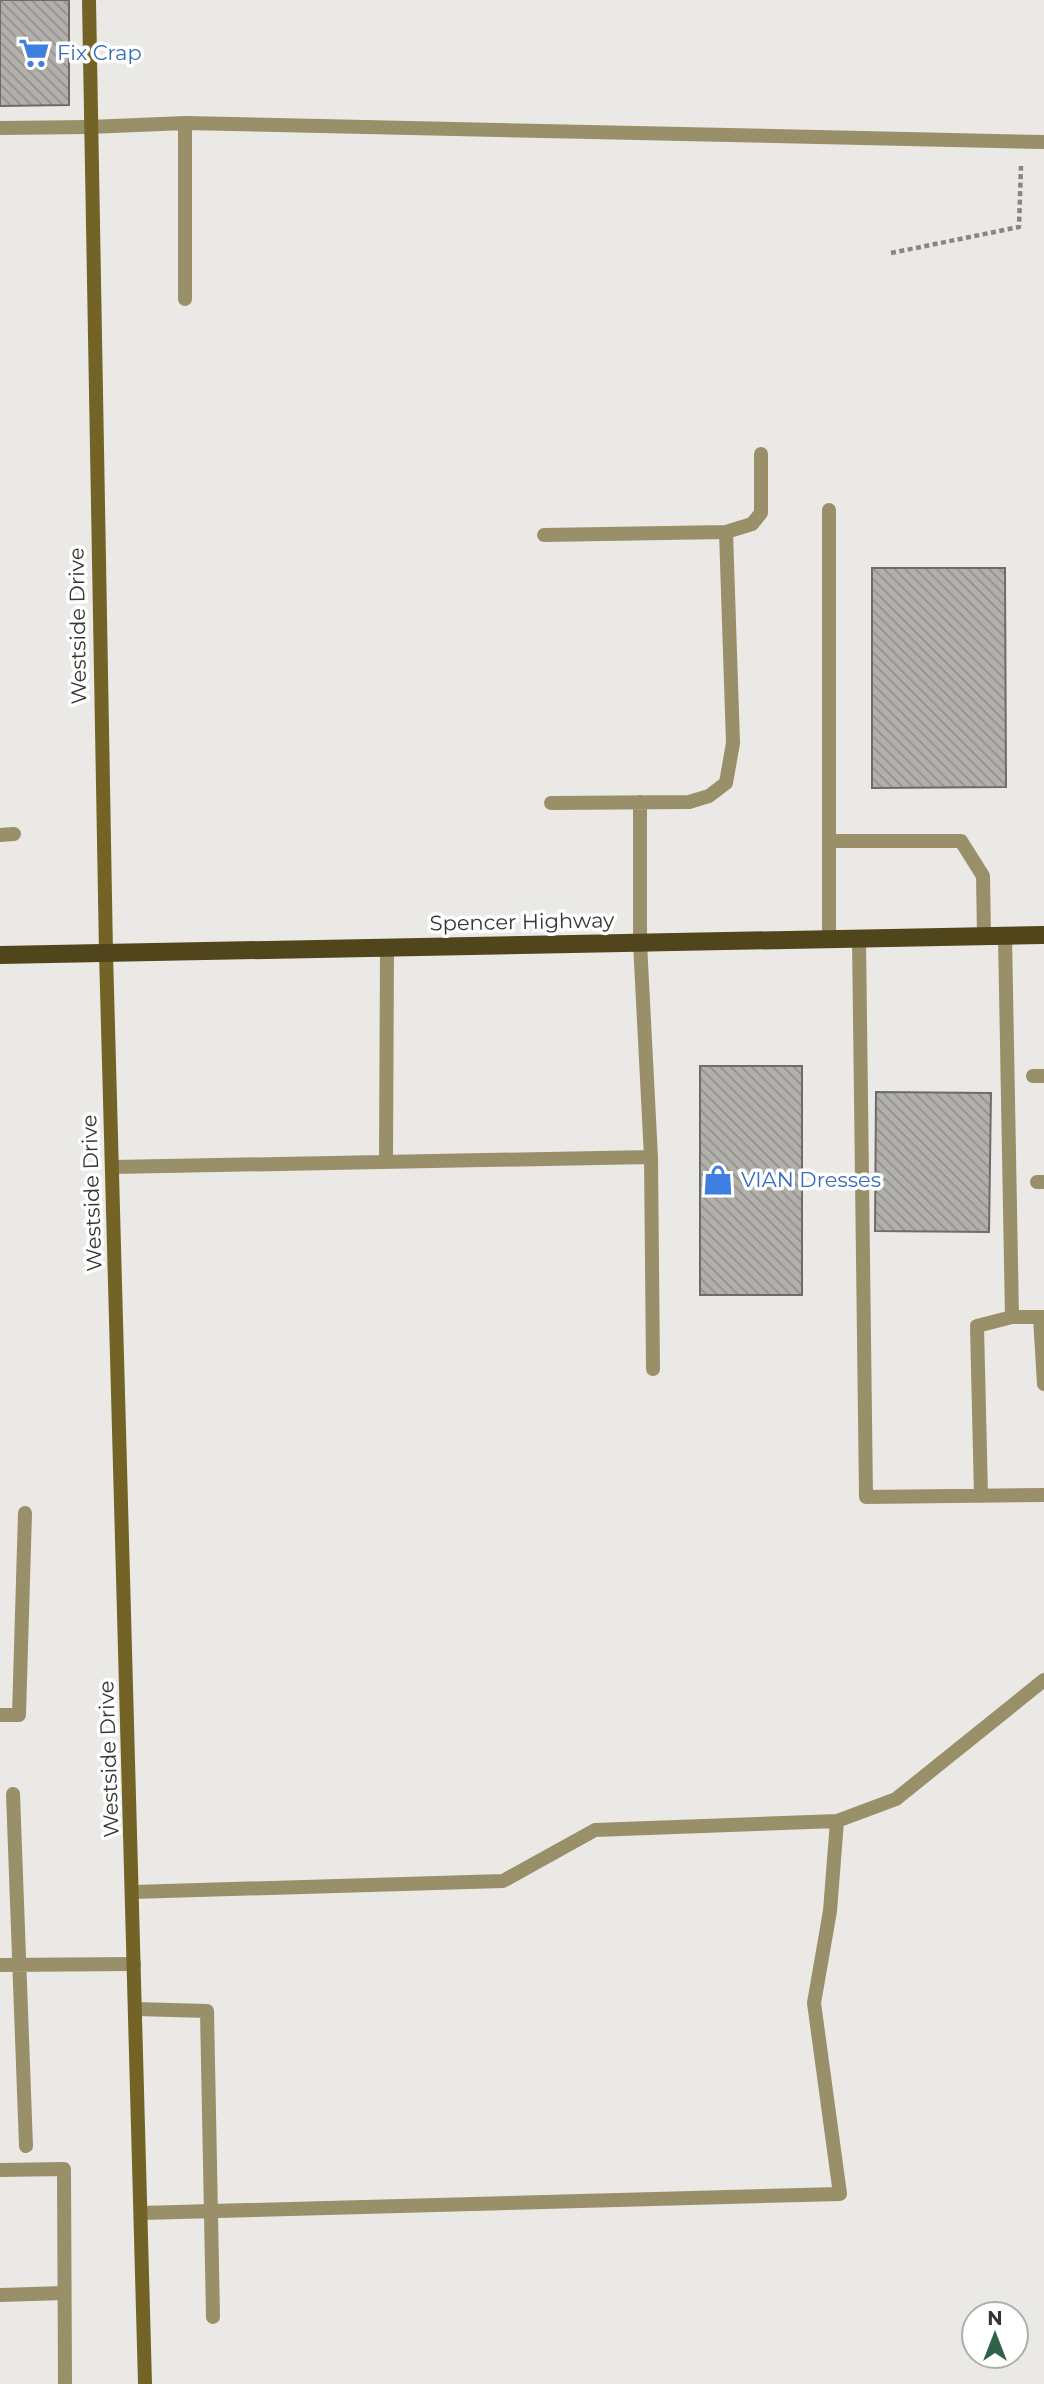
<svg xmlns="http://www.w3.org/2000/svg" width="1044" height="2384" viewBox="0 0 1044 2384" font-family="Montserrat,sans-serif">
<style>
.building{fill:url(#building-back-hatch);stroke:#6e6c68;stroke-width:2}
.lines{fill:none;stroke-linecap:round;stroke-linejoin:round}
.path{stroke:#878683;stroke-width:4.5;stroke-dasharray:5 3.5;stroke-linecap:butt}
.lane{stroke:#998f69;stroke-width:14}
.street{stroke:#998f69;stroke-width:14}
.secondary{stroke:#736326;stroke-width:14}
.primary{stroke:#51451b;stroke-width:18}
.labels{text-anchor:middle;stroke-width:7;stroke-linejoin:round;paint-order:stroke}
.shop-label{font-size:21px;fill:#366cbe;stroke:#fff;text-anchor:start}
.street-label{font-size:21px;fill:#353533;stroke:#fff}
</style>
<defs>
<pattern id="building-back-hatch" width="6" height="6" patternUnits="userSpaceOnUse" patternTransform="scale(1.75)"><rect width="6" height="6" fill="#b1b0ab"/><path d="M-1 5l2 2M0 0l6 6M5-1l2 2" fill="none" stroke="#91908c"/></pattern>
</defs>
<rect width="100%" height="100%" fill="#ebe9e5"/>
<!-- building -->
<path class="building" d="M0,0H69V105L0,106Z
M872,568H1005L1006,787L872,788Z
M700,1066H802V1295H700Z
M876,1092L991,1093L989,1232L875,1231Z"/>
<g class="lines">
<!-- path -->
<path class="path" d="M891,253L1019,227L1021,166"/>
<!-- lane -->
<path class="lane" d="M185,123V299
M89,127L185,123L1044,142
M829,510V939
M544,535L726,532L752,524L761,513V454
M640,802V943L651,1157L653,1369
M551,803L689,802L709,796L726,783L733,743L726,532
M0,835L14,834
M830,841H961L983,876L984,936
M859,939L866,1497L1044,1495
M1033,1076H1044
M386,1162L387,948
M113,1167L651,1157
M1037,1182H1044
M1012,1317H1044
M1040,1317L1044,1384
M981,1496L977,1326L1012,1317L1005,936
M0,1715H19L25,1513
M13,1794L26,2146
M133,1892L503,1881L595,1830L837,1821L896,1799L1044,1680
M0,1965L134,1964
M135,2009L207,2011L213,2317
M0,2170L64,2169L65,2384
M141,2213L840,2194L814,2003L830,1911L837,1821
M0,2295L64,2293"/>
<!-- street -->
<path class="street" d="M0,128L89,127"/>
<!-- secondary -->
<path class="secondary" d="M89,0L106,953L145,2384"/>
<!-- primary -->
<path class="primary" d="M0,955L1044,935"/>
</g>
<!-- icons -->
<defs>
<g id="supermarket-bare" transform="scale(2.415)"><path d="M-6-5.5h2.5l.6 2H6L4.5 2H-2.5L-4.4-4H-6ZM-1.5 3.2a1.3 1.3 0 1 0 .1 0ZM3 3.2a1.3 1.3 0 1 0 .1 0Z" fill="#3f7fe0" stroke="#fff" stroke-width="2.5" paint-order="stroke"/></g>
<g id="shop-bare" transform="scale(2.415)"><path d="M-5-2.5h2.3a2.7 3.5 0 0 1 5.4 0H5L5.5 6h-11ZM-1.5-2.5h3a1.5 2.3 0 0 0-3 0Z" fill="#3f7fe0" stroke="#fff" stroke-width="2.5" paint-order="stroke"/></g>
</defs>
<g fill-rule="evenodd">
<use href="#supermarket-bare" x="34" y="53"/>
<use href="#shop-bare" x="718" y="1180"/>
</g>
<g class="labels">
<!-- shop labels -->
<g class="shop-label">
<text x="57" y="60">Fix Crap</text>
<text x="741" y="1187">VIAN Dresses</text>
</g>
<!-- street labels -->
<g class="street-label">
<text transform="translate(78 626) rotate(-91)" y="7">Westside Drive</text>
<text transform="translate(522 922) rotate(-1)" y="7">Spencer Highway</text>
<text transform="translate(92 1193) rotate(-92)" y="7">Westside Drive</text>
<text transform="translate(109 1759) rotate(-92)" y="7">Westside Drive</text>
</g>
</g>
<!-- north arrow -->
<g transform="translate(995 2335)"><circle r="33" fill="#ffffff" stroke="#aeaead" stroke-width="2"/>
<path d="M0-5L12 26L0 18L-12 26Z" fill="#2f6348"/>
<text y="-10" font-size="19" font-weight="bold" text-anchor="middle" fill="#353533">N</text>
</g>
</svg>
